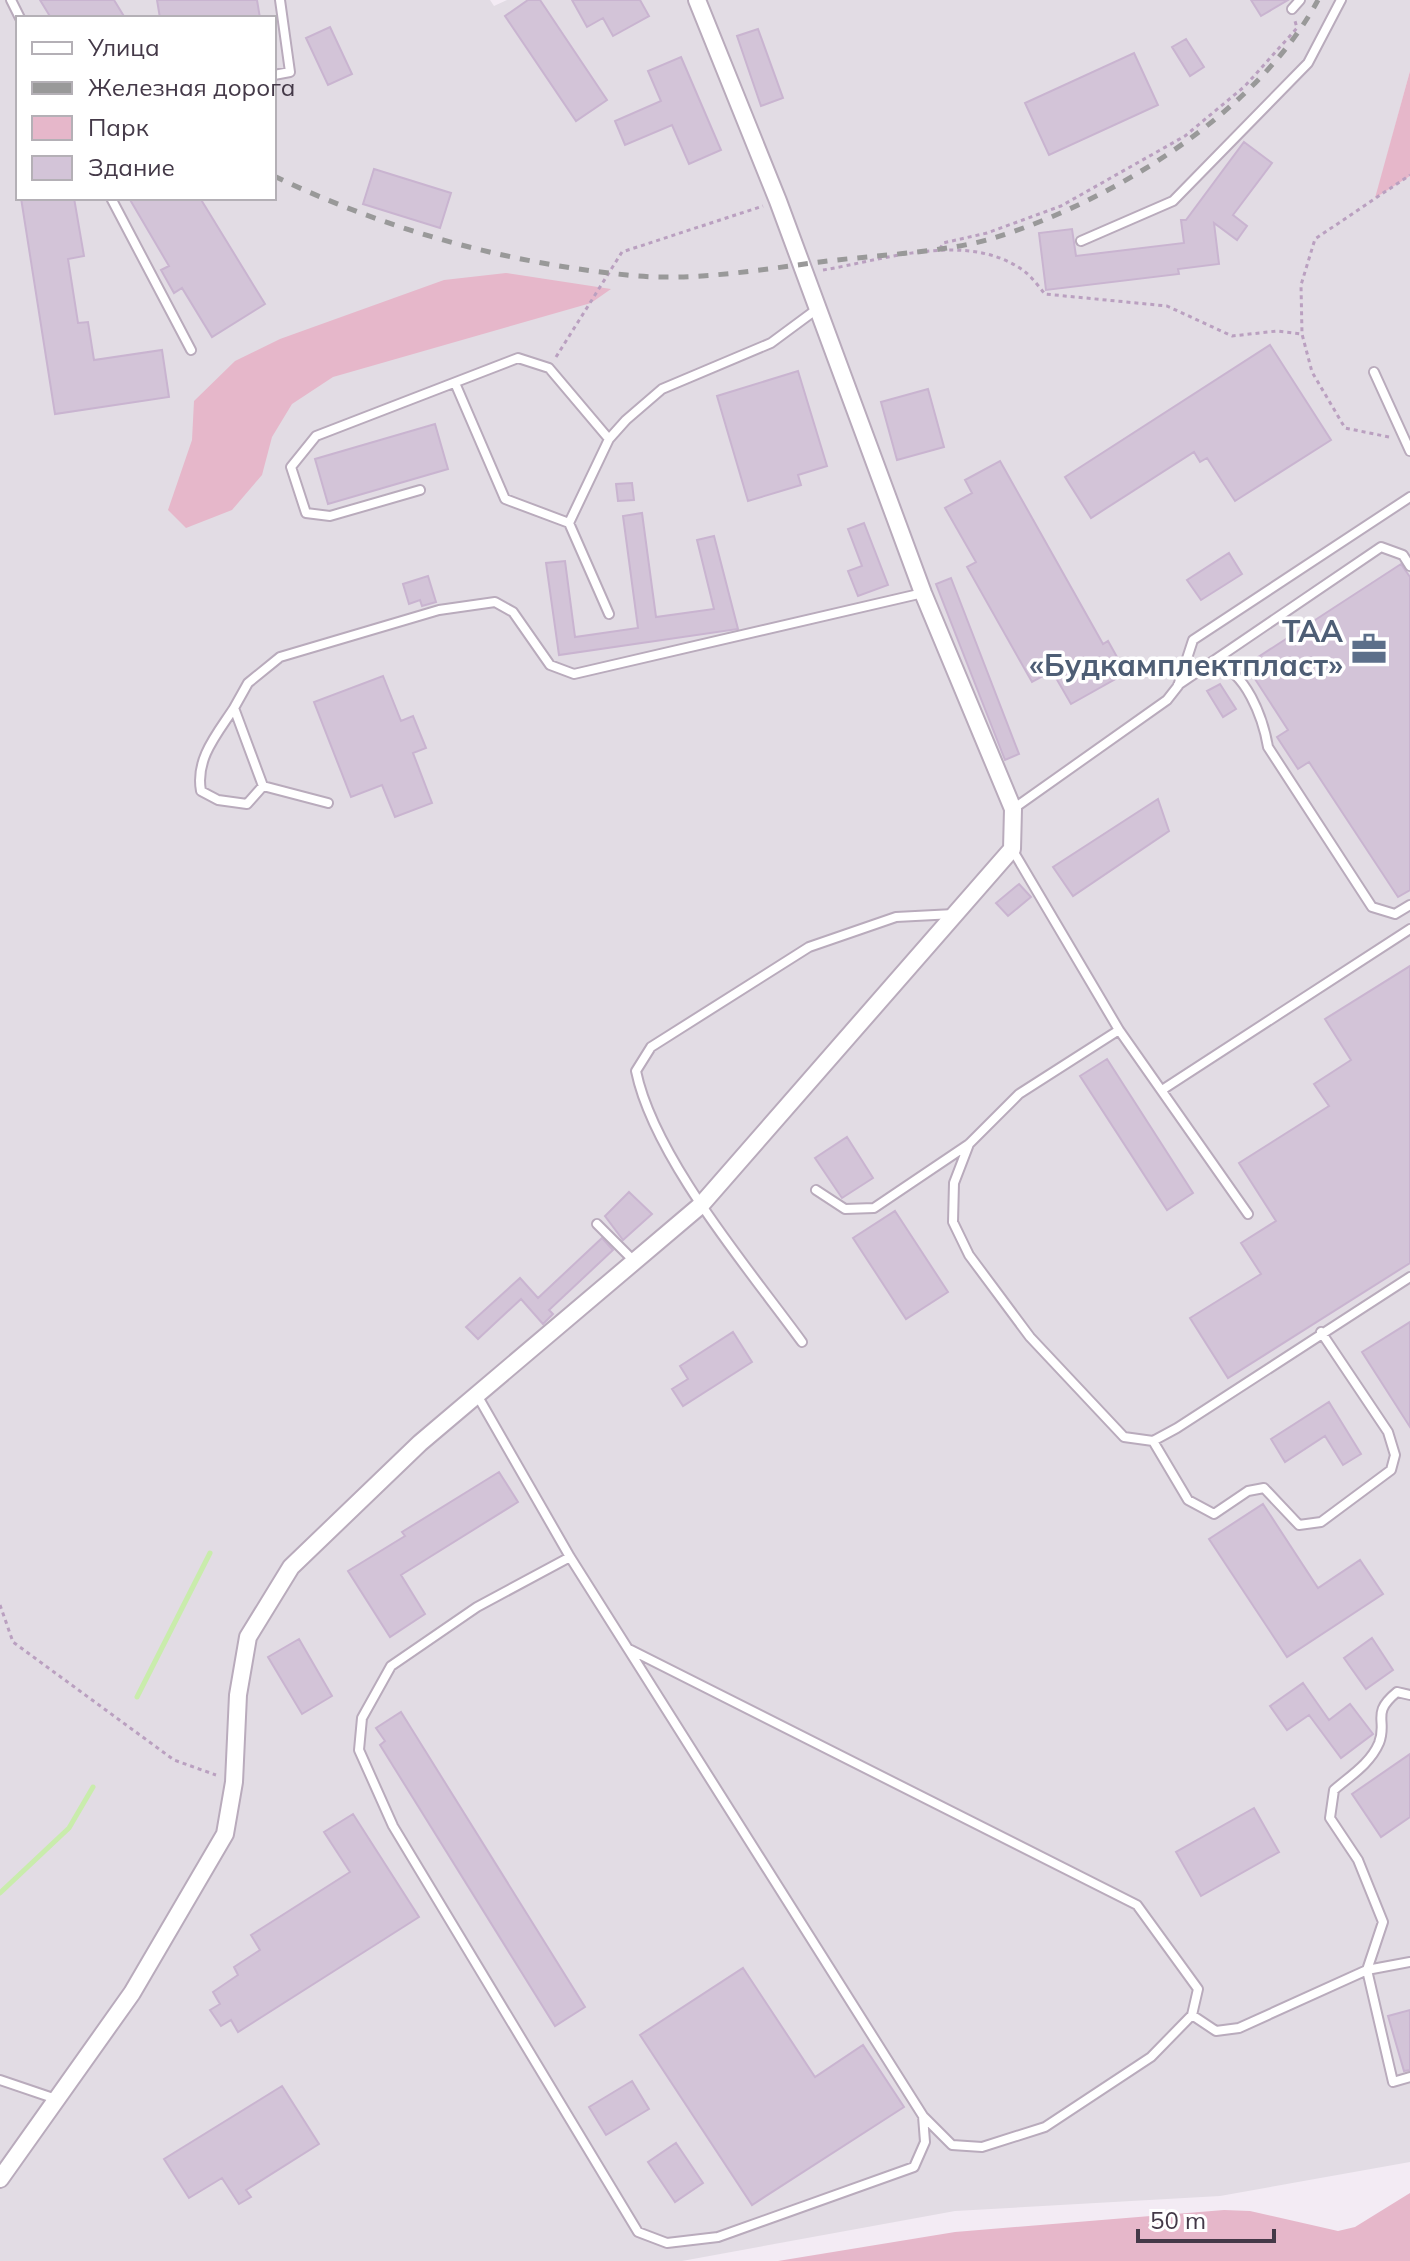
<svg xmlns="http://www.w3.org/2000/svg" width="1410" height="2261" viewBox="0 0 1410 2261" font-family="Mulish,sans-serif">
<style>
.industrial{fill:#e2dce4;fill-rule:evenodd}
.green{fill:#e6b7ca}
.lines{fill:none;stroke-linecap:round;stroke-linejoin:round}
.stream{stroke:#c9ecac;stroke-width:5}
.building{fill:#d3c4d8;stroke:#c9b4d0;stroke-width:2}
.lane-casing{stroke:#b9abbc;stroke-width:12}
.street-casing{stroke:#b9abbc;stroke-width:20}
.path{stroke:#baa0c0;stroke-width:3;stroke-dasharray:4 4;stroke-linecap:butt}
.lane{stroke:#fff;stroke-width:8}
.street{stroke:#fff;stroke-width:16}
.rail{stroke:#999;stroke-width:5;stroke-dasharray:10 10;stroke-linecap:butt}
.labels{text-anchor:middle;stroke-width:7;stroke-linejoin:round;paint-order:stroke}
.service-label{font-size:30px;font-weight:bold;fill:#4e5e75;stroke:#fff;text-anchor:end}
</style>
<rect width="100%" height="100%" fill="#f3ebf4"/>
<!-- industrial -->
<path class="industrial" d="M0,0H490L494,6L507,0H1410V71L1376,197L1410,176V2162L1220,2196L955,2211L682,2261H0ZM18,18H274V198H18Z"/>
<!-- green -->
<path class="green" d="M1410,71V176L1375,198Z
M506,273L611,289L591,303L333,377L292,404L272,437L262,475L232,510L186,528L168,510L192,440L194,401L235,361L280,339L444,280Z
M1410,2193V2261H778L955,2232L1224,2210L1250,2211L1338,2231L1355,2227Z"/>
<g class="lines">
<!-- stream -->
<path class="stream" d="M137,1697L210,1553
M0,1893L69,1828L93,1787"/>
</g>
<!-- building -->
<path class="building" d="M40,0H114L125,18H51Z
M157,0H257L260,18H160Z
M528,0H540L607,100L576,121L505,16Z
M572,0H640L649,16L613,36L603,18L587,27Z
M1251,0H1288L1261,16Z
M330,27L352,74L328,85L306,38Z
M758,29L783,98L761,106L737,36Z
M1186,39L1204,67L1190,76L1172,47Z
M1134,53L1158,105L1049,155L1025,103Z
M681,57L721,150L689,164L672,125L625,145L615,121L661,101L648,71Z
M1244,142L1272,163L1233,215L1247,226L1237,240L1214,223L1219,264L1178,269L1179,274L1046,290L1039,233L1072,229L1076,256L1184,243L1181,220H1186Z
M374,169L451,193L440,228L363,204Z
M21,198H74L84,256L68,259L78,323L88,322L94,360L162,350L169,397L55,414Z
M129,198H200L265,304L212,337L182,288L174,293L161,270L169,266Z
M1270,345L1331,440L1235,501L1207,458L1200,462L1194,452L1091,518L1065,477Z
M798,371L827,466L798,475L801,485L748,501L717,396Z
M928,389L944,447L897,460L881,402Z
M435,424L448,469L328,504L315,459Z
M1000,461L1103,644L1108,641L1126,673L1071,704L1052,671L1032,682L967,567L976,562L945,508L972,493L965,480Z
M632,483L634,500L618,501L616,484Z
M642,513L656,617L714,609L697,540L714,536L738,629L559,655L546,563L565,561L575,637L638,628L623,516Z
M864,523L888,585L858,596L848,571L862,566L848,529Z
M1229,553L1242,574L1201,600L1187,580Z
M1401,564L1410,577V890L1398,897L1309,762L1298,769L1277,737L1288,730L1246,665Z
M428,576L436,602L422,606L420,600L409,604L403,584Z
M951,578L1019,754L1005,760L936,584Z
M383,676L401,721L413,716L426,748L413,753L432,803L395,817L382,785L351,797L314,702Z
M1220,684L1236,709L1223,717L1207,691Z
M1158,799L1169,831L1073,896L1053,867Z
M1019,884L1031,897L1008,916L996,903Z
M1410,966V1263L1228,1378L1190,1318L1261,1274L1241,1243L1276,1221L1239,1163L1329,1106L1314,1084L1351,1060L1325,1019Z
M1107,1059L1193,1193L1167,1210L1080,1076Z
M847,1137L873,1178L842,1198L815,1158Z
M629,1192L652,1214L623,1240L605,1216Z
M895,1211L948,1292L906,1319L853,1238Z
M602,1238L613,1250L549,1310L553,1314L543,1324L521,1299L478,1339L466,1327L520,1278L538,1298Z
M1410,1322V1427L1362,1352Z
M733,1332L752,1362L683,1406L672,1389L688,1379L680,1366Z
M1329,1402L1361,1454L1343,1465L1325,1436L1285,1462L1271,1439Z
M499,1472L518,1502L401,1575L425,1614L390,1637L348,1571L405,1536L402,1532Z
M1263,1504L1318,1588L1360,1560L1383,1594L1287,1657L1209,1539Z
M1372,1638L1393,1670L1366,1689L1344,1658Z
M299,1639L332,1696L302,1714L268,1657Z
M1303,1683L1329,1720L1350,1704L1373,1734L1341,1758L1309,1715L1287,1730L1270,1706Z
M401,1712L585,2007L555,2026L380,1745L385,1741L376,1728Z
M1410,1754V1817L1381,1837L1352,1794Z
M1254,1808L1279,1852L1201,1896L1176,1852Z
M353,1814L419,1917L238,2032L231,2020L221,2026L210,2010L220,2004L213,1992L238,1975L234,1967L260,1950L251,1935L350,1872L324,1832Z
M743,1968L815,2077L863,2045L904,2107L752,2205L640,2035Z
M1410,2010V2070L1404,2071L1388,2016Z
M632,2081L649,2109L606,2135L589,2107Z
M282,2086L319,2144L246,2190L251,2197L239,2204L222,2178L189,2198L164,2159Z
M676,2143L703,2183L675,2202L648,2162Z"/>
<g class="lines">
<!-- lane casing -->
<g class="lane-casing">
<path id="lane" d="M11,0L20,18
M1292,9L1300,0
M274,75L290,72L280,0
M111,198L191,350
M1081,241L1173,201L1308,63L1341,0
M1374,372L1410,451
M455,383L505,499L569,523
M420,490L330,516L306,513L291,467L316,436L518,358L549,368L609,439
M609,614L569,523L609,439L626,420L662,389L771,343L817,309
M1215,663C1246,671 1263,718 1268,747L1372,907L1395,914L1410,905
M1178,685L1381,547L1403,555L1410,566
M234,708C217,734 195,759 201,791L218,800L247,804L263,786
M328,803L263,786L234,708L248,683L280,657L439,610L495,602L513,612L550,665L574,674L923,593
M1013,809L1167,700L1178,686L1193,640L1410,497
M1012,849L1119,1030L1248,1214
M1162,1090L1410,929
M969,1144L954,1183L953,1222L969,1255L1030,1337L1124,1437L1153,1441L1177,1428L1410,1277
M816,1190L845,1209L874,1208L969,1144L1019,1094L1119,1030
M597,1224L634,1261
M802,1342C749,1269 654,1158 636,1071L651,1047L809,947L896,917L954,914
M477,1395L570,1557L923,2116L925,2142L914,2167L718,2237L667,2243L638,2232L393,1826L359,1750L362,1718L391,1666L477,1607L570,1557
M1153,1441L1188,1500L1214,1514L1248,1491L1264,1488L1299,1525L1321,1522L1391,1470L1395,1455L1388,1432L1321,1332
M631,1650L1137,1905L1198,1989L1192,2015L1151,2057L1045,2127L982,2147L952,2145L924,2117
M1410,1695L1397,1692C1370,1714 1388,1720 1379,1743C1370,1764 1350,1776 1334,1790L1330,1818L1358,1860L1383,1922L1367,1970L1393,2082L1410,2077
M1192,2015L1216,2031L1239,2028L1367,1970L1410,1962
M0,2080L59,2100"/>
</g>
<!-- street casing -->
<g class="street-casing">
<path id="street" d="M0,2179L132,1993L225,1834L234,1782L238,1695L248,1637L291,1567L420,1443L701,1205L1012,849L1013,809L923,593L778,201L697,0"/>
</g>
<!-- path -->
<path class="path" d="M940,249L943,243L987,233L1061,206L1185,136L1245,86L1297,28L1295,21
M823,270C884,260 968,230 1024,271C1032,277 1039,287 1045,294L1167,306L1232,336L1277,331L1302,334
M556,357L622,252L763,206
M1389,437L1345,428L1312,372L1302,334L1301,285L1315,239L1410,175
M0,1605L13,1642L174,1760L216,1775"/>
<!-- lane -->
<use href="#lane" class="lane"/>
<!-- street -->
<use href="#street" class="street"/>
<!-- rail -->
<path class="rail" d="M274,176C384,229 506,263 627,275C691,282 757,270 820,262C873,255 944,253 994,238C1113,201 1258,112 1318,0"/>
</g>
<!-- icons -->
<defs>
<g id="office-bare" transform="scale(2.76)"><path d="M-6-3h4V-5.5h4V-3h4V5H-6ZM-1-4.5V-3h2v-1.5ZM-6 0V1H6V0Z" fill="#5c6f8a" stroke="#fff" stroke-width="2.5" paint-order="stroke"/></g>
</defs>
<g fill-rule="evenodd">
<use href="#office-bare" x="1369" y="649"/>
</g>
<g class="labels">
<!-- service labels -->
<g class="service-label">
<text x="1343" y="642">ТАА<tspan x="1343" dy="34">«Будкамплектпласт»</tspan></text>
</g>
</g>
<!-- legend -->
<rect x="16" y="16" width="260" height="184" fill="#ffffff" stroke="#b4b0b6" stroke-width="2"/>
<rect x="32" y="42" width="40" height="12" fill="#ffffff" stroke="#b4b0b6" stroke-width="2"/>
<text x="88" y="56" font-size="24" fill="#443948">Улица</text>
<rect x="32" y="82" width="40" height="12" fill="#999999" stroke="#b4b0b6" stroke-width="2"/>
<text x="88" y="96" font-size="24" fill="#443948">Железная дорога</text>
<rect x="32" y="116" width="40" height="24" fill="#e6b7ca" stroke="#b4b0b6" stroke-width="2"/>
<text x="88" y="136" font-size="24" fill="#443948">Парк</text>
<rect x="32" y="156" width="40" height="24" fill="#d3c4d8" stroke="#b4b0b6" stroke-width="2"/>
<text x="88" y="176" font-size="24" fill="#443948">Здание</text>
<!-- scale -->
<path d="M1138 2229v12h136v-12" fill="none" stroke="#443948" stroke-width="4"/>
<text x="1150" y="2229" font-size="24" fill="#443948" stroke="#ffffff" stroke-width="6" paint-order="stroke">50 m</text>
</svg>
